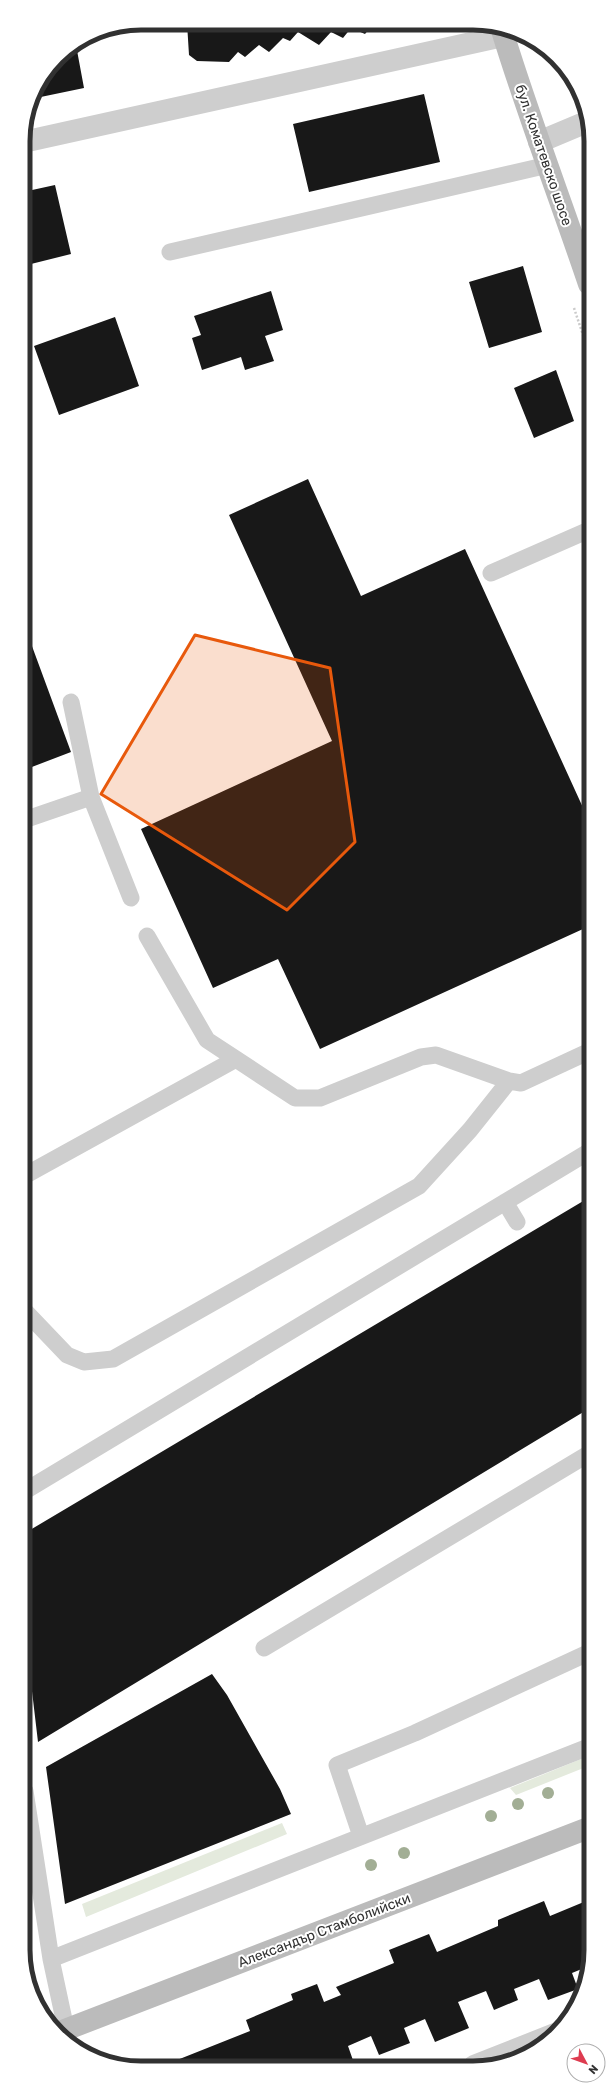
<svg xmlns="http://www.w3.org/2000/svg" width="614" height="2091" viewBox="0 0 614 2091" font-family="Rubik,sans-serif">
<style>
.green{fill:#e4eadd}
.building{fill:#181818}
.lines{fill:none;stroke-linecap:round;stroke-linejoin:round}
.path{stroke:#cbcbcb;stroke-width:2.5;stroke-dasharray:2 2;stroke-linecap:butt}
.lane{stroke:#cecece;stroke-width:17}
.street{stroke:#cecece;stroke-width:22}
.secondary{stroke:#bbb;stroke-width:22}
.tree{fill:#a2ae95}
.marked{fill:#e8590c;fill-opacity:0.2;stroke:#e8590c;stroke-width:3;stroke-linejoin:round}
.labels{text-anchor:middle;stroke-width:4;stroke-linejoin:round;paint-order:stroke}
.street-label{font-size:14px;fill:#313131;stroke:#fff}
.rim{fill:none;stroke:#313131;stroke-width:5}
</style>
<rect width="100%" height="100%" fill="#fff"/>
<!-- green -->
<path class="green" d="M591,1755V1765L516,1795L510,1788Z
M282,1823L287,1834L86,1917L82,1904Z"/>
<!-- building -->
<path class="building" d="M187,23L381,25L378,28H370L365,34L351,28L343,38L331,32L319,45L298,32L290,41L283,38L269,52L259,45L245,57L238,52L229,62L197,61L189,55Z
M76,45L84,88L31,99L58,57Z
M424,94L440,162L309,192L293,124Z
M55,185L71,254L23,266V192Z
M523,266L542,332L489,348L469,282Z
M271,291L283,330L265,336L274,361L245,370L241,357L202,370L192,338L201,335L194,316Z
M115,317L139,386L59,415L34,346Z
M556,370L574,421L534,438L514,388Z
M308,479L361,596L465,549L590,823V943L583,929L320,1049L278,959L213,988L141,829L332,741L229,515Z
M29,638L71,752L24,770V640Z
M590,1197V1408L38,1742L25,1632V1533Z
M212,1674L227,1695L280,1789L291,1814L65,1904L46,1767Z
M591,1899V1958L589,1966L572,1973L578,1989L548,2000L539,1979L514,1989L518,2000L494,2010L486,1991L458,2002L469,2028L435,2042L425,2019L404,2028L410,2043L379,2055L371,2036L348,2046L355,2066H316L315,2063L309,2066H162L250,2031L246,2020L293,2000L291,1994L317,1984L324,2002L341,1995L336,1987L394,1963L389,1950L429,1934L437,1952L498,1926V1920L544,1901L550,1916Z"/>
<g class="lines">
<!-- path -->
<path class="path" d="M574,308L589,353"/>
<!-- lane -->
<path class="lane" d="M170,252L548,165
M491,573L589,530
M71,702L91,797L131,898
M24,820L91,797
M147,936L207,1040L295,1098H320L421,1057L436,1055L509,1081L521,1083L590,1051
M24,1176L236,1059
M505,1202L517,1222
M25,1311L67,1355L84,1362L113,1359L419,1186L470,1130L509,1081
M25,1491L590,1151
M264,1648L590,1453
M25,1791L51,1959
M361,1836L337,1765L415,1733L590,1652
M66,2029L51,1959L591,1746"/>
<!-- street -->
<path class="street" d="M23,142L503,36
M539,142L589,121
M474,2066L555,2034"/>
<!-- secondary -->
<path class="secondary" d="M501,27C527,113 560,198 589,284
M57,2033L591,1827"/>
</g>
<!-- trees -->
<g class="tree">
<circle cx="548" cy="1793" r="6"/>
<circle cx="518" cy="1804" r="6"/>
<circle cx="491" cy="1816" r="6"/>
<circle cx="404" cy="1853" r="6"/>
<circle cx="371" cy="1865" r="6"/>
</g>
<!-- marked area -->
<path class="marked" d="M195,635L330,668L355,842L287,910L101,794Z"/>
<g class="labels">
<!-- street labels -->
<g class="street-label">
<text transform="translate(544 155) rotate(71)" y="5">бул. Коматевско шосе</text>
<text transform="translate(324 1930) rotate(-21)" y="5">Александър Стамболийски</text>
</g>
</g>
<!-- crop -->
<path d="M0 0H614V2091H0ZM141 30H473A111 111 0 0 1 584 141V1950A111 111 0 0 1 473 2061H141A111 111 0 0 1 30 1950V141A111 111 0 0 1 141 30Z" fill="#fff" fill-rule="evenodd"/>
<path class="rim" d="M141 30H473A111 111 0 0 1 584 141V1950A111 111 0 0 1 473 2061H141A111 111 0 0 1 30 1950V141A111 111 0 0 1 141 30Z"/>
<!-- north arrow -->
<g transform="translate(586 2063) rotate(131)"><circle r="19" fill="#ffffff" stroke="#adadad"/>
<path d="M0-3L7 15L0 10L-7 15Z" fill="#de3c50"/>
<text y="-6" font-size="11" font-weight="bold" text-anchor="middle" fill="#313131">N</text>
</g>
</svg>
